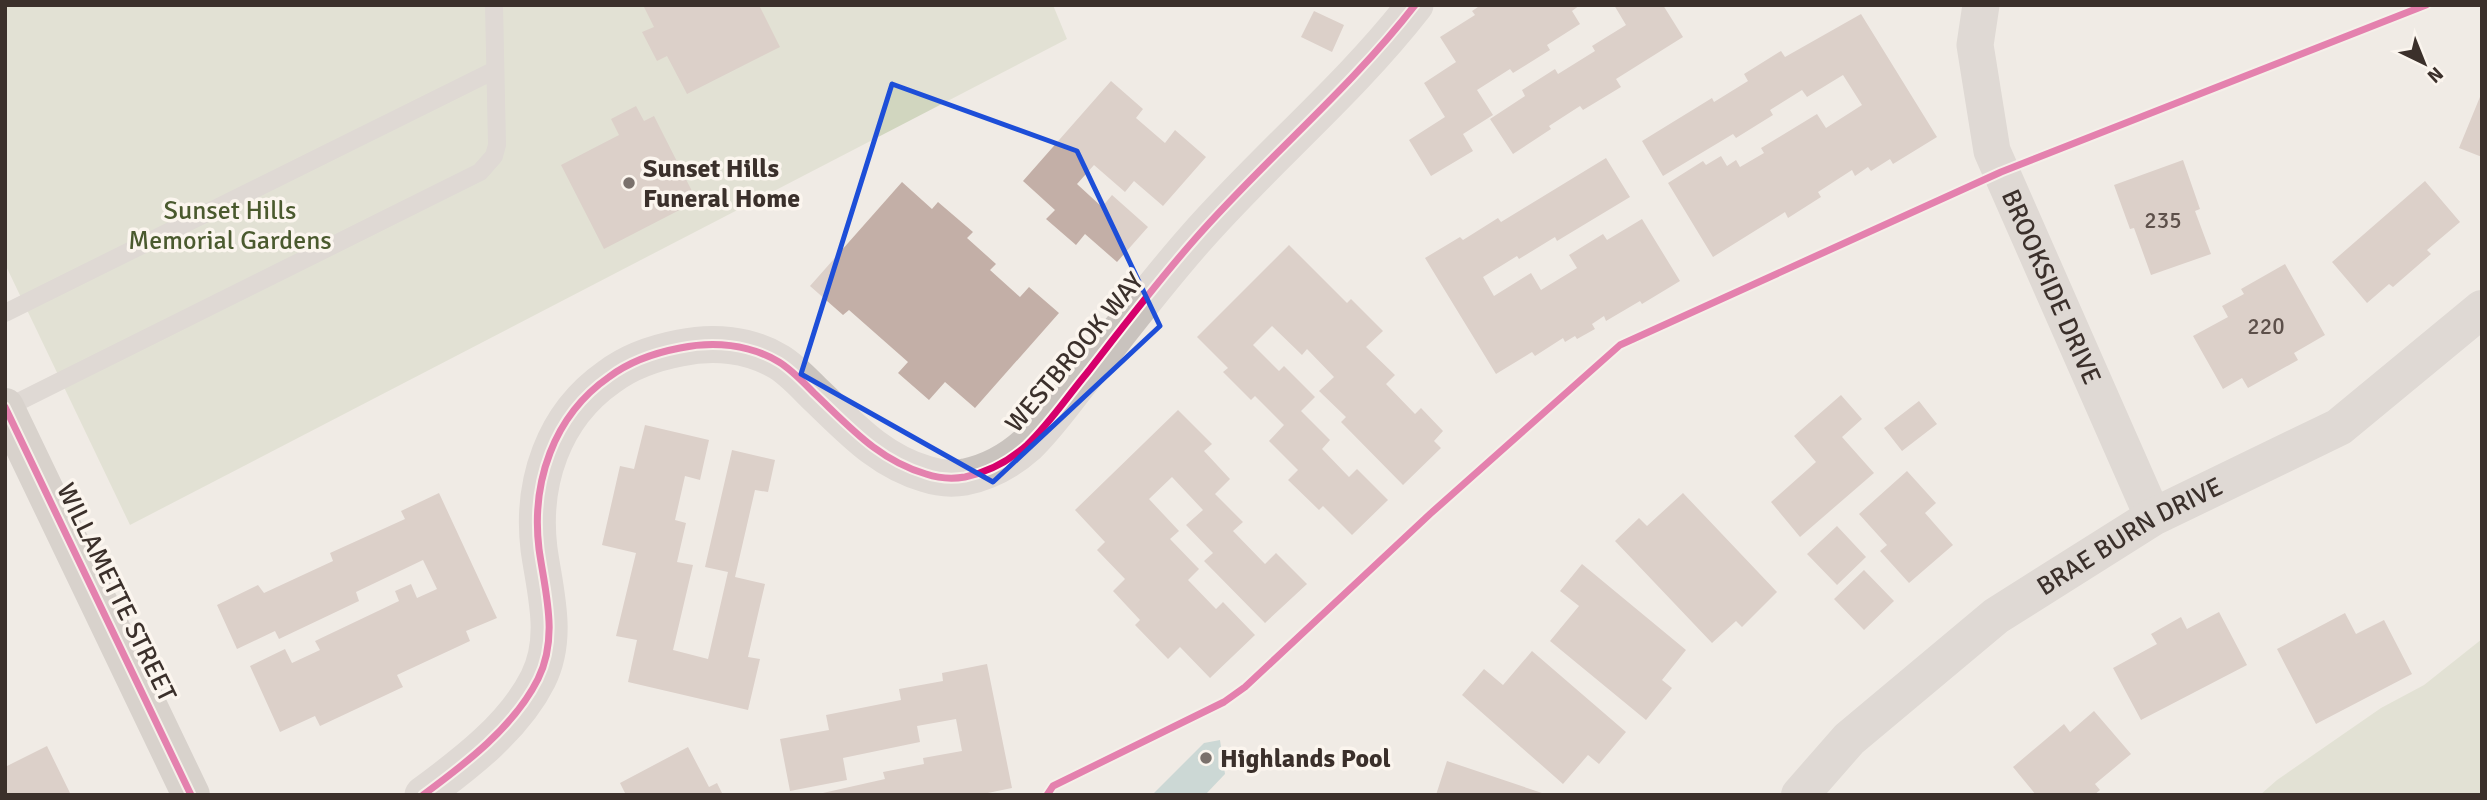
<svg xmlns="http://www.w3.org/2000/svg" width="2487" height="800" viewBox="0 0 2487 800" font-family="Signika,sans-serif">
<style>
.green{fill:#d1d6bf}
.water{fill:#a1c2c1}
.building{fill:#c3afa7}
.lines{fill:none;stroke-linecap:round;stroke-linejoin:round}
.service{stroke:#c9c3be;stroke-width:18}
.minor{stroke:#c9c3be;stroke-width:37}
.tertiary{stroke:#c9c3be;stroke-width:38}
.secondary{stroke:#bab3ae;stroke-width:38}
.cycleway-casing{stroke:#fbf5ee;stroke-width:11}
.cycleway{stroke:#d6006c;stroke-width:7}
.marked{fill:none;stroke:#1d4ed8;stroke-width:5;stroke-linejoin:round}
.poi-dot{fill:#7a716c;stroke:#fbf5ee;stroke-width:2.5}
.labels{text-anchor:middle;stroke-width:7;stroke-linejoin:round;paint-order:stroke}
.number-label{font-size:23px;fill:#5d504a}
.poi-label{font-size:26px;font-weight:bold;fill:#3b302b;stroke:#fbf5ee;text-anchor:start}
.park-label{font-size:26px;fill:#4a5a2e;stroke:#fbf5ee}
.street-label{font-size:26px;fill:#3b302b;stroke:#fbf5ee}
</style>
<rect width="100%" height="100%" fill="#f0ebe5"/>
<!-- green -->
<path class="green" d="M5,5H1053L1067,39L130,525L5,264Z
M2482,639V795H2260L2277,780L2381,708L2424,685Z"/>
<!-- water -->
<path class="water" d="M1220,740L1225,774L1205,795L1153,794L1204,743Z"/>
<!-- building -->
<path class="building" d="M643,5H759L780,47L687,94L667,56L657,61L642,32L654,27Z
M1481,5H1580L1572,11L1580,24L1547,45L1550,50L1513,73L1510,69L1477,90L1493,115L1463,134L1473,151L1431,176L1409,140L1445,117L1424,83L1456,62L1440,37L1475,15L1472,11Z
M1614,5H1663L1683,37L1616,79L1621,87L1583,110L1580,106L1549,126L1551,129L1513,154L1490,119L1525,96L1522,90L1555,69L1558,74L1595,51L1592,46L1626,25Z
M1314,11L1344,25L1332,52L1301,37Z
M1861,14L1937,137L1893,164L1890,159L1871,171L1868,167L1855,176L1852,170L1818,192L1821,197L1788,218L1785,212L1713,257L1668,183L1703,161L1706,165L1721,156L1727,166L1736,160L1740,167L1764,153L1761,148L1817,114L1826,128L1862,105L1843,75L1807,97L1802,90L1770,110L1773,115L1736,138L1733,134L1663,176L1642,141L1712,98L1714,102L1748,81L1744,74L1781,51L1785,57Z
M1111,81L1143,109L1136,118L1165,143L1175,130L1206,157L1163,206L1134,181L1125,192L1094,165L1077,184L1102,207L1112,195L1148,227L1117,262L1085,234L1076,245L1046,219L1055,210L1023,181Z
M2482,92V157L2459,148Z
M636,106L644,121L654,116L697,201L604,249L561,165L619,135L611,119Z
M1606,158L1630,197L1557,241L1555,237L1519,259L1517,256L1483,277L1494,296L1531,273L1541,290L1577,268L1569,255L1603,234L1607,240L1642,219L1680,281L1642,304L1640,301L1606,321L1604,316L1592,324L1595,329L1577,339L1575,336L1565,342L1563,338L1535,356L1532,352L1496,374L1425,258L1460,237L1463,240L1498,218L1501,222Z
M2183,160L2200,209L2195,211L2211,254L2151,275L2134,228L2130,229L2114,185Z
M2425,181L2460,222L2427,250L2431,254L2393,287L2389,284L2367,303L2332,262Z
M902,182L932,209L938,202L973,232L967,238L996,264L990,270L1020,297L1029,287L1059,313L975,408L945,382L929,400L898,373L908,362L849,310L843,315L810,286Z
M1289,245L1347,303L1351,299L1383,331L1366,347L1395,375L1386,384L1415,414L1421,408L1443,431L1434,441L1441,448L1403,485L1341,422L1346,417L1319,391L1334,377L1307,349L1302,355L1272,326L1253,345L1279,371L1284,366L1315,397L1301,411L1330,440L1322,449L1349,477L1357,469L1388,500L1352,535L1323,506L1319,510L1288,480L1298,470L1269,441L1284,425L1255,396L1251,400L1223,372L1228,368L1197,337Z
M2285,264L2325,335L2294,353L2298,360L2248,388L2242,378L2223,389L2193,336L2228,317L2222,306L2244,294L2241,289Z
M1841,395L1862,419L1842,437L1874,473L1800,537L1771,502L1816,462L1794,436Z
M1919,401L1937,424L1902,451L1884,428Z
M1178,410L1212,444L1204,451L1230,479L1215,494L1243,522L1233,531L1265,564L1276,553L1307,584L1265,623L1204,561L1213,553L1186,525L1203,510L1172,477L1149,499L1179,531L1170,539L1199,569L1188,580L1216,609L1223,602L1255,635L1210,678L1180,647L1168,659L1135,625L1140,620L1113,591L1125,579L1097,550L1105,542L1075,510Z
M645,425L709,440L700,480L685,476L675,520L686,523L677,562L693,565L673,650L708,659L728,572L705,567L732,450L775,460L768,492L755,490L735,577L765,584L748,657L760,659L748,710L628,682L637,640L616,636L636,553L602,545L620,466L634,469Z
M1907,471L1936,503L1925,513L1953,545L1909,583L1880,551L1887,545L1859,514Z
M439,493L497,618L466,631L470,641L397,675L403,687L320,726L315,716L280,732L250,666L285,649L292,663L320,650L315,641L399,601L395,591L411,584L417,598L437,589L423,560L356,592L359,601L279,639L275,631L237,649L217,605L258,585L264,593L333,561L330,553L405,519L401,511Z
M1683,493L1777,592L1742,627L1736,621L1712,643L1615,541L1639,518L1647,526Z
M1837,526L1866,557L1837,585L1807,554Z
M1582,564L1686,650L1662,680L1672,688L1646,720L1550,641L1579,606L1560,591Z
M1864,570L1894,601L1864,630L1834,599Z
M2219,612L2247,665L2141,720L2113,668L2157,644L2151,634L2181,617L2187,629Z
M2345,613L2356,634L2384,620L2412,674L2316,724L2277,649Z
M1532,651L1626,732L1599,764L1588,755L1563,784L1462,695L1484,669L1503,685Z
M987,664L1012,788L978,795H814L885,779L883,772L924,764L923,758L962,751L956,719L917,726L920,742L843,758L847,780L790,791L780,739L829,730L826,715L901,700L899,689L943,681L942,673Z
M2094,711L2131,754L2095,784L2100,790L2094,795H2036L2013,767L2064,724L2070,732Z
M47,746L71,795H5V767Z
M688,747L709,787L717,783L723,795H626L620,783Z
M1447,761L1545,794V795H1436Z"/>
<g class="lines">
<!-- service -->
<path class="service" d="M5,313L495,70
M6,408L480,172L494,156L497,145L494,5"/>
<!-- minor -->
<g class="minor">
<path id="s1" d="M1981,5L1975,45L1992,151L2153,517"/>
<path d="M423,795C465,764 514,727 538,679C559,637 545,592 539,549C531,483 553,416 609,377C630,361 654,353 680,348C713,341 749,344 779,362C792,370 803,382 814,393C849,426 878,460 926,474C938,478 953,479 965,477C989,472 1008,462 1027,445C1049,424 1067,397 1087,373C1122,328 1157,282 1195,239C1265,159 1349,90 1415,5"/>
</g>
<!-- tertiary -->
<path class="tertiary" id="s2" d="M1800,795L1849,739L1996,616L2153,517L2339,427L2482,309"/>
<!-- secondary -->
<path class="secondary" d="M5,407L191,795"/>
<!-- cycleway casing -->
<g class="cycleway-casing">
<path id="cycleway" d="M5,407L191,795
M423,795C465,764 514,727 538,679C559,637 545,592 539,549C531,483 553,416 609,377C630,361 654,353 680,348C713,341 749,344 779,362C792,370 803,382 814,393C849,426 878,460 926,474C938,478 953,479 965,477C989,472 1008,462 1027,445C1049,424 1067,397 1087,373C1122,328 1157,282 1195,239C1265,159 1349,90 1415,5
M1047,795L1053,786L1224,702L1245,687L1430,514L1620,345L2001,172L2426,5"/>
</g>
<!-- cycleway -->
<use href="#cycleway" class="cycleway"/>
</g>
<!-- marked area -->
<path d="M0 0H2487V800H0ZM892,84L1077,151L1160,326L993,482L801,374Z" fill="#f0ebe5" fill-opacity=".55" fill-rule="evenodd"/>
<path class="marked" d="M892,84L1077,151L1160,326L993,482L801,374Z"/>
<!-- markers -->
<g class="poi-dot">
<circle cx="629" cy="183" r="7"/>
<circle cx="1206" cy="758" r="7"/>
</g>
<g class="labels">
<!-- number labels -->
<g class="number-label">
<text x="2163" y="228">235</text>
<text x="2266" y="334">220</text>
</g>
<!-- poi labels -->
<g class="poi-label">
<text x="643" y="177">Sunset Hills<tspan x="643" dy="30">Funeral Home</tspan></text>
<text x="1220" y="767">Highlands Pool</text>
</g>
<!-- park labels -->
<g class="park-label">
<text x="230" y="219">Sunset Hills<tspan x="230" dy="30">Memorial Gardens</tspan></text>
</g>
<!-- street labels -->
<g class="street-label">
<text dy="9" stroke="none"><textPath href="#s1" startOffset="296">BROOKSIDE DRIVE</textPath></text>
<text transform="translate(1074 352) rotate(-50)" y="9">WESTBROOK WAY</text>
<text dy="9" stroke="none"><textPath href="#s2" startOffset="422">BRAE BURN DRIVE</textPath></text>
<text transform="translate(117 592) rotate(64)" y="9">WILLAMETTE STREET</text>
</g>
</g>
<!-- border -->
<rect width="2487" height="800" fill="none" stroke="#3b302b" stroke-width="14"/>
<!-- north arrow -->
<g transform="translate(2424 63) rotate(137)" stroke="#fbf5ee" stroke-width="5" paint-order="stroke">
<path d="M0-5L12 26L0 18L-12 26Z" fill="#3b302b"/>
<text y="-10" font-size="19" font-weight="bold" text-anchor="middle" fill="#3b302b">N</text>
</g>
</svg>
